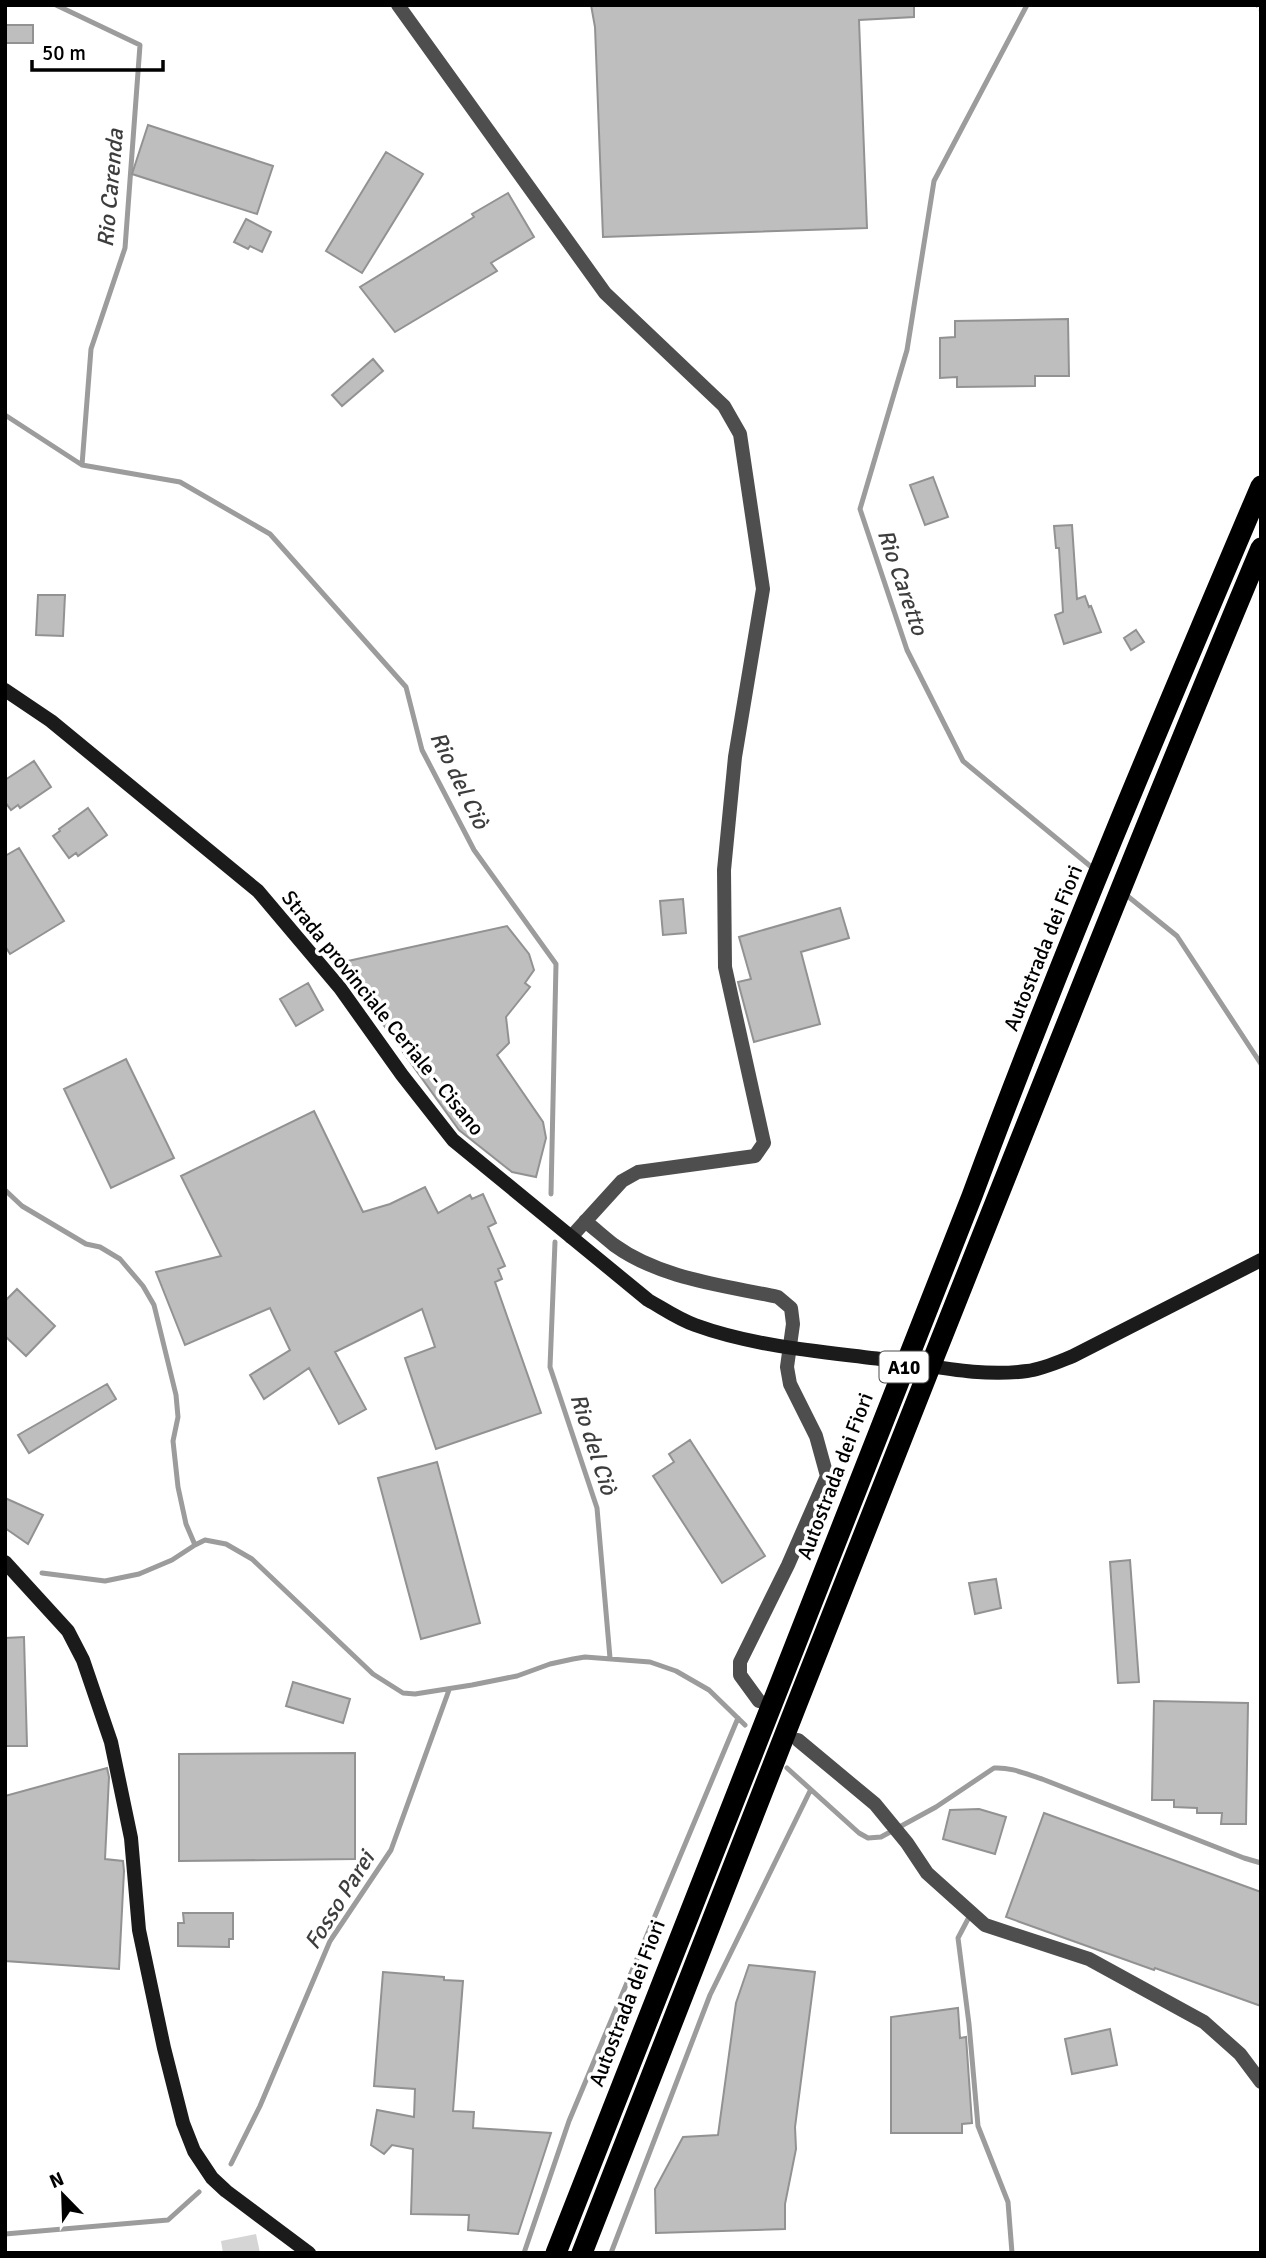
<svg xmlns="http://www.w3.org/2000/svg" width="1266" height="2258" viewBox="0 0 1266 2258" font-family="Signika,sans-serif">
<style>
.green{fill:#d5d5d5}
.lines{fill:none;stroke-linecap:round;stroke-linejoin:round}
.stream{stroke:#9c9c9c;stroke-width:5}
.building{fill:#bebebe;stroke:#929292;stroke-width:2}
.path{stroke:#707070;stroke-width:3.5;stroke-dasharray:2 3.5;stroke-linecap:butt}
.street{stroke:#4e4e4e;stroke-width:14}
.secondary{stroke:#1b1b1b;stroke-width:14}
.highway{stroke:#000;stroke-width:21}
.labels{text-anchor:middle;stroke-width:7;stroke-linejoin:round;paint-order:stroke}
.shield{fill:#fff;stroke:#4c4c4c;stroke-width:2}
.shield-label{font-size:19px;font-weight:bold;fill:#000}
.street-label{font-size:21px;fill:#000;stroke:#fff}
.water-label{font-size:23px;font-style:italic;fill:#3d3d3d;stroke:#fff}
</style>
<rect width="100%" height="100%" fill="#fff"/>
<!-- green -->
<path class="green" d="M256,2234L260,2253H223L221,2241Z"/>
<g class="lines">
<!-- stream -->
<path class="stream" d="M56,5L140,45L125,248L91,349L82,465
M1027,5L934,181L907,350L860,509L907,650L963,761L1095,870
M5,415L82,465L180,482L270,534L406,687L422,750L474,850L556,964L551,1194
M1125,894L1177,936L1261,1064
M5,1190L22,1206L86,1244L100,1247L120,1259L143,1286L154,1305L176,1395L178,1417L173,1441L178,1487L186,1524L195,1545
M555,1242L550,1367L597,1508L610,1658
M42,1573L105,1581L139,1574L172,1560L195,1545L205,1540L226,1544L252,1559L373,1674L403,1693L415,1694L472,1685L517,1676L550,1664L573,1659L585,1657L650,1662L676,1671L709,1690L745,1725
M787,1768L859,1833L868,1838L881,1837L936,1807L994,1768C1011,1767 1026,1774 1042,1779L1244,1858L1261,1863
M968,1919L958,1938L969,2024L978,2126L1008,2202L1012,2253
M231,2164L260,2106L330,1941L391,1850L449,1690
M5,2234L168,2220L199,2192
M524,2253L569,2121L738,1718
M611,2253L710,1995L810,1791"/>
</g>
<!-- building -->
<path class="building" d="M591,5H914V17L859,20L867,228L603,237L595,27Z
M6,25H33V43H6Z
M148,125L273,166L257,214L132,174Z
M386,152L423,174L362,273L326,251Z
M508,193L534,237L491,263L497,271L395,332L360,287L474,217L472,214Z
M246,219L271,232L262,252L250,246L248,249L234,242Z
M1068,319L1069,376H1035V386L957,387V377L940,378V338L955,337V321Z
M373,359L383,371L342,406L332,395Z
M933,477L948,517L925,525L910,485Z
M1072,525L1077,599L1085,596L1089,607L1091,606L1101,632L1064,644L1055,615L1063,612L1059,548H1056L1054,526Z
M38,595H65L63,636L36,635Z
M1136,630L1144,642L1131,650L1124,638Z
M34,761L51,787L20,808L18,805L11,810L5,802V780Z
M88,808L107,835L78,856L76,853L69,858L53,836L60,831L59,829Z
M19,848L64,921L10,954L5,946V856Z
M683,899L686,933L663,935L660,901Z
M840,908L849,938L801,952L820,1024L754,1042L738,982L751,979L739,937Z
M507,926L529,954L534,970L525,983L530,987L506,1017L509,1043L497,1055L543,1122L546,1138L536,1177L512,1172L459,1130L339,963Z
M308,983L323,1010L296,1026L280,999Z
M126,1059L174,1158L111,1188L64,1089Z
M314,1111L363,1212L390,1204L425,1187L438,1213L470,1195L472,1199L483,1194L496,1223L488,1227L505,1266L498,1269L502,1279L495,1282L541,1413L436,1449L405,1358L435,1347L422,1309L335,1352L366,1409L339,1424L309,1368L264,1399L250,1375L290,1350L270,1308L185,1345L156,1272L221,1256L181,1176Z
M17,1289L55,1326L26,1356L5,1336V1301Z
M107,1384L116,1399L29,1453L18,1435Z
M690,1440L765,1556L722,1583L653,1476L674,1462L669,1454Z
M437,1462L480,1623L421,1639L378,1478Z
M5,1498L43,1515L28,1544L5,1528Z
M1130,1560L1139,1682L1118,1683L1110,1562Z
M996,1579L1001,1608L975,1614L969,1583Z
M24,1637L27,1746H5V1638Z
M293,1682L350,1699L343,1723L286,1706Z
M1154,1701L1248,1703L1246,1824H1221L1222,1813H1197V1808L1174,1807V1800H1152Z
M355,1753V1859L179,1861V1754Z
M107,1768L109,1777L105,1859L123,1861L124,1871L119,1969L5,1961V1796Z
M979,1809L1006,1817L995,1854L943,1839L950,1810Z
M1044,1813L1261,1892V2006L1155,1968L1154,1970L1006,1917Z
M183,1913H233V1939H229V1947L178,1946V1923H184Z
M749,1965L815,1972L795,2127L796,2149L785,2204V2229L656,2233L655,2189L683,2137L718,2135L736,2003Z
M383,1972L444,1977V1980L463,1981L453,2111L474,2112L473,2128L551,2133L518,2234L468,2230L469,2215L411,2214L413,2149L392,2145L384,2154L371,2145L377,2110L414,2117L415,2089L374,2086Z
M958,2008L960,2038L966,2037L972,2123L962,2124V2133H891V2017Z
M1110,2029L1117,2065L1072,2074L1065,2039Z"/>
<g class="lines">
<!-- path -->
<path class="path" d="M1257,5L1261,11"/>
<!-- street -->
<path class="street" d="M398,5L605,293L724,406L740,434L763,589L735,757L724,870L725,967L764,1143L755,1156L638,1172L622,1181L571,1237
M585,1221C595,1229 604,1237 614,1245C661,1279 723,1285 778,1297L791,1308L793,1324L787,1367L790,1384L816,1436L827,1476L788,1565L740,1662V1675L759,1701
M798,1740L875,1804L907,1843L927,1873L985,1925L1089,1959L1204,2022L1240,2054L1261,2082"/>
<!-- secondary -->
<path class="secondary" d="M5,690L51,721L258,891L340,988L402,1075L453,1140L648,1300C664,1309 678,1319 695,1325C758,1348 829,1352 895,1361C938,1367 983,1377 1027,1371C1043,1369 1058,1362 1073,1356L1261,1260
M5,1562L68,1631L83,1660L111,1742L131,1838L139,1930L164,2048L183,2123L194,2151L212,2178L226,2191L309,2253"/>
<!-- highway -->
<path class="highway" d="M556,2253L972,1196C1061,956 1161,721 1261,486
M582,2253C699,1952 817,1652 936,1352C1043,1083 1149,815 1261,548"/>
</g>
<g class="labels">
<!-- shield labels -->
<rect class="shield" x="879.5" y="1351.5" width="49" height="31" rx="5"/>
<g class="shield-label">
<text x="904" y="1374">A10</text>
</g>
<!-- street labels -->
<g class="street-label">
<text transform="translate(1043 948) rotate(-68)" y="7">Autostrada dei Fiori</text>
<text transform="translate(383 1013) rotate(51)" y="7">Strada provinciale Ceriale - Cisano</text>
<text transform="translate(835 1476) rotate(-69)" y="7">Autostrada dei Fiori</text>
<text transform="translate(627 2003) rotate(-69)" y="7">Autostrada dei Fiori</text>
</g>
<!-- water labels -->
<g class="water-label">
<text transform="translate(110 188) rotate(-85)" y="8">Rio Carenda</text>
<text transform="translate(903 582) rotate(71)" y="8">Rio Caretto</text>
<text transform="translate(460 780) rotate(64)" y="8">Rio del Ciò</text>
<text transform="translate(594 1444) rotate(72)" y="8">Rio del Ciò</text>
<text transform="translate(339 1900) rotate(-58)" y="8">Fosso Parei</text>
</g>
</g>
<!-- border -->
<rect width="1266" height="2258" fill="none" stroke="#000000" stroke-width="14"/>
<!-- north arrow -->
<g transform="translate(63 2195) rotate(337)" stroke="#ffffff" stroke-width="5" paint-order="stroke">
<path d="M0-5L12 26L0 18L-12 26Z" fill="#000000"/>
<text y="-10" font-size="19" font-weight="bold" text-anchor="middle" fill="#000000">N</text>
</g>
<!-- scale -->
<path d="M32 60v10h131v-10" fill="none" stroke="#000000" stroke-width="3.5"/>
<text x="42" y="60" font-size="21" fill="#000000" stroke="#ffffff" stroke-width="5" paint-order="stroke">50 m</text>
</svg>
